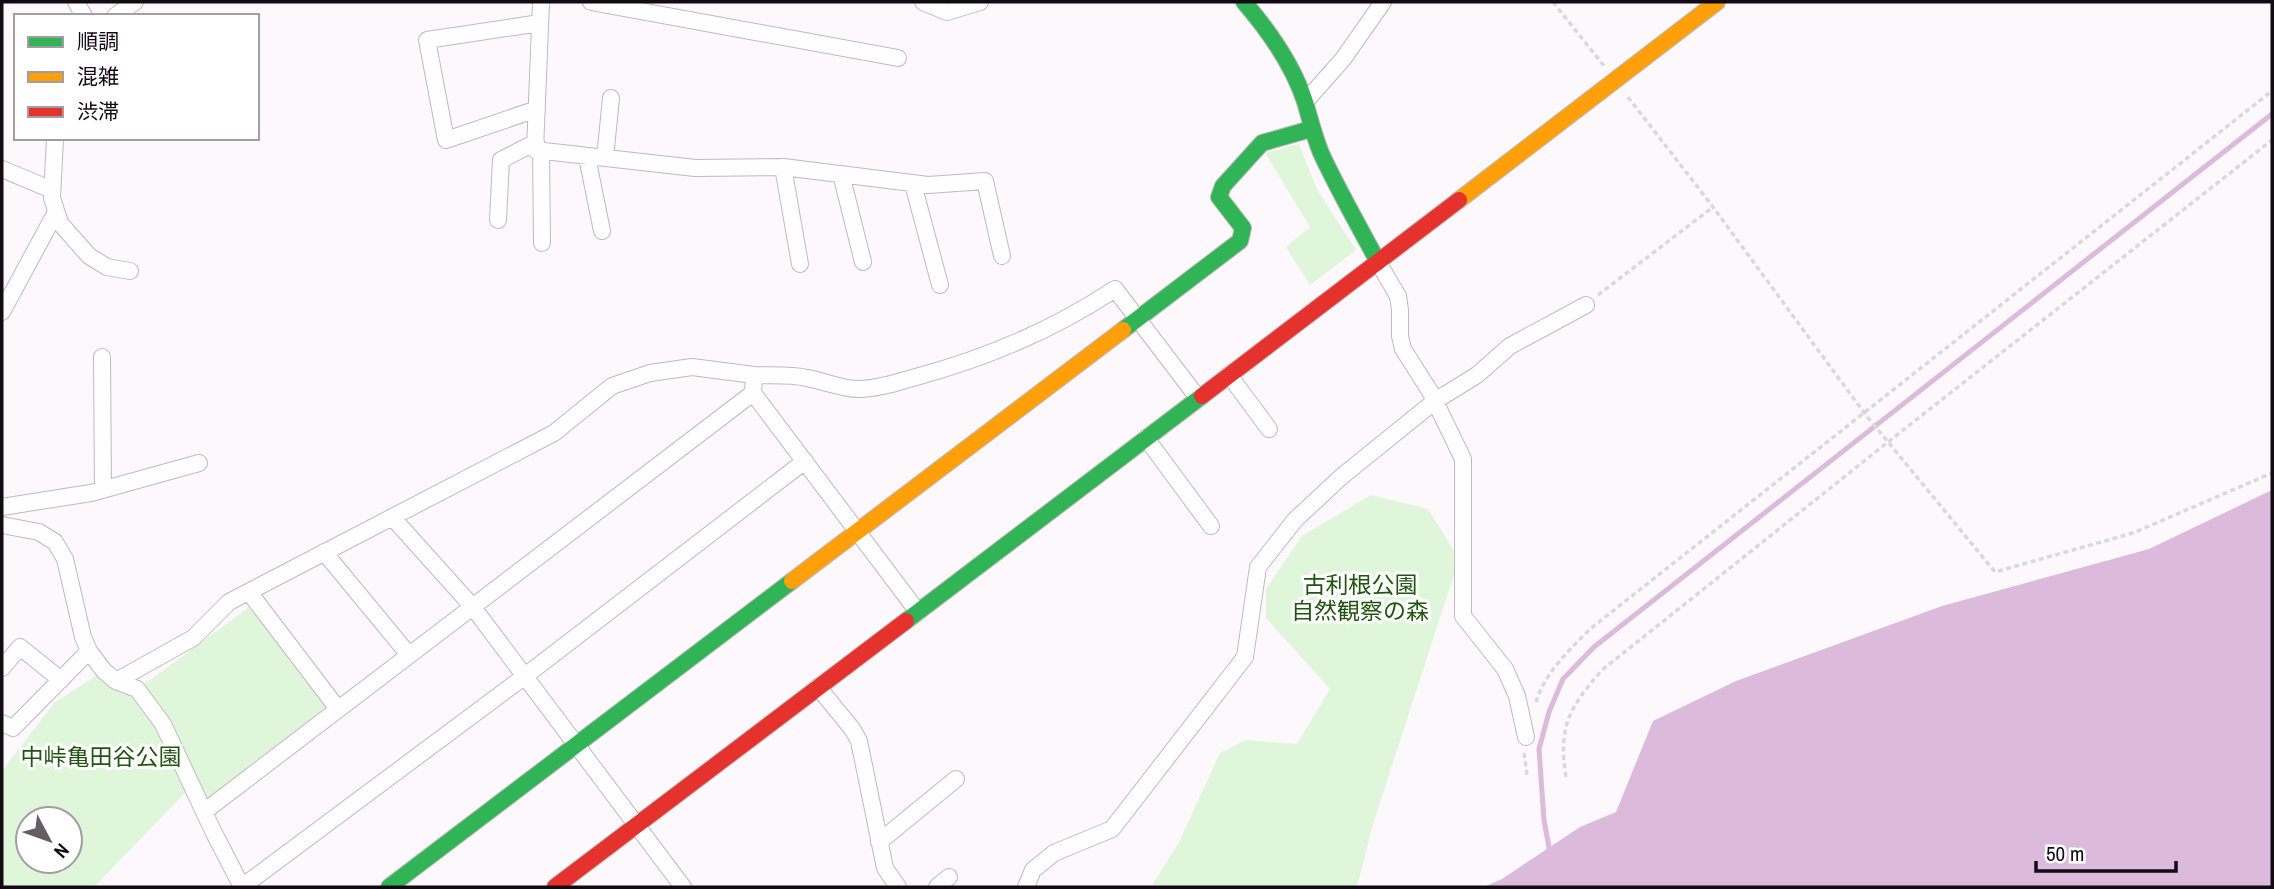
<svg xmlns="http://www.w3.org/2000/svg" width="2274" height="889" viewBox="0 0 2274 889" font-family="'Archivo Narrow','Noto Sans JP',sans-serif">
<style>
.green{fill:#e0f6db;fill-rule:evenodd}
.water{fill:#dcbadb}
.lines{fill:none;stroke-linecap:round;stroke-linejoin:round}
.stream{stroke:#dcbadb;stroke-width:5}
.street-casing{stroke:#c0b9c0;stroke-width:18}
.fast-casing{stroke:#c0b9c0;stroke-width:18}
.slow-casing{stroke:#c0b9c0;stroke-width:18}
.jam-casing{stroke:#c0b9c0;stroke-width:18}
.path{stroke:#dad9da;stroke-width:3.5;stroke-dasharray:5 3.5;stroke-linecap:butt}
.street{stroke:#fffefe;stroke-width:16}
.fast{stroke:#30b455;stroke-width:16}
.slow{stroke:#ff9f0a;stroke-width:16}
.jam{stroke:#e5322d;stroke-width:16}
.labels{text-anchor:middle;stroke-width:6;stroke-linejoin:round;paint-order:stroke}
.park-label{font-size:23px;fill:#20550f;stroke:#fff}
</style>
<rect width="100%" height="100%" fill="#fcf8fb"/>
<!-- green -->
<path class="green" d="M1299,144L1317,189L1356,250L1310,285L1286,247L1310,227L1265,153Z
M1371,495L1428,509L1459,559L1373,824L1357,887H1153V884L1179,842L1220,753L1246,740L1297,744L1330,689L1266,618V589L1302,536Z
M256,602L338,709L205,811L192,786L94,887H2V771L55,702L104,671L138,689ZM28,819H70V861H28Z"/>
<!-- water -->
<path class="water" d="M2272,490V887H1484L1502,879L1580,827L1616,812L1653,721L1736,681L1942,606L2149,549Z"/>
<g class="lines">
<!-- stream -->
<path class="stream" d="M1550,853L1544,820L1539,749L1549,712L1563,679L1594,647L2272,114"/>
<!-- street casing -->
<g class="street-casing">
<path id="street" d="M76,2L84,16
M541,2L535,150L695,168L783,167L928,185L985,181L1002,256
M591,2L898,58
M923,2L947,12L980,2
M115,16L135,2
M1305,102L1343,59L1383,2
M537,109L446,140L427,40L540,23
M55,138L52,198L60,223L89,256L107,267L130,271
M541,150L542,243
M587,157L602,231
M605,158L611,98
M783,167L800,264
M2,169L52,190
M841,174L863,262
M913,184L940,285
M498,220L501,160L536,142
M1378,262L1398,296L1400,310V336L1403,349L1431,393L1463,459V616L1505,669L1517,696L1526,737
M2,312L56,212
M102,357L103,490
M754,375C771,376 790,374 807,378C825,381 841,389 859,389C878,389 898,382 916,377C986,358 1055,329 1115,289L1198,398
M1229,375L1269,429
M1146,438L1211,526
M2,507L91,493L199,463
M392,517L472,606L683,887
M2,525L39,532L55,542L65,559L83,637L89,651L104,671L116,681L137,689L163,724L213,831L242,887
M324,552L409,655
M249,592L338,709
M2,668L20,647L61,680
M116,681L193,638L229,602L554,433L612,386L650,373L692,367L754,375L753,393
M818,687L853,730L859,741L885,868L898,887
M2,723L13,728L89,651
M205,811L753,393L918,612
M879,842L956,779
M242,887L525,676L805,461
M937,887L949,877
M1026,887L1033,870L1054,853L1112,829L1245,657L1258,567L1295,520L1341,477L1435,401L1477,375L1510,346L1586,305"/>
</g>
<!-- fast casing -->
<g class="fast-casing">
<path id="fast" d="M1244,2C1269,31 1293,65 1305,102C1310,119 1314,136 1321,153C1338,190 1359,226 1378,262
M1123,330L1240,241L1243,228L1219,197L1223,186L1262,143L1311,129
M906,621L1202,396
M389,887L792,581"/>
</g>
<!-- slow casing -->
<g class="slow-casing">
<path id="slow" d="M1459,200L1717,2
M792,581L1123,330"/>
</g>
<!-- jam casing -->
<g class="jam-casing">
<path id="jam" d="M1202,396L1459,200
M555,887L906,621"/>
</g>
<!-- path -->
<path class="path" d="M1553,2L1604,66
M1628,97L1713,207L1865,414L1995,572L2133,533L2272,473
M1598,295L1713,207
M1536,702C1545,673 1569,650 1590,629L2272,91
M1524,753L1527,775
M1566,777C1558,726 1569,708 1602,670L1888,442L2272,140"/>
<!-- street -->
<use href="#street" class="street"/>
<!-- fast -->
<use href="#fast" class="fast"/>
<!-- slow -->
<use href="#slow" class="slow"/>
<!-- jam -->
<use href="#jam" class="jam"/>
</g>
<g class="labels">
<!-- park labels -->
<g class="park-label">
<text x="1360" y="593">古利根公園<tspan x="1360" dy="26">自然観察の森</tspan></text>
<text x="101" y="765">中峠亀田谷公園</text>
</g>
</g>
<!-- border -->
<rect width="2274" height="889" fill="none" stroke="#130a13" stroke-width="7"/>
<!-- legend -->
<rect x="14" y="14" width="245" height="126" fill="#ffffff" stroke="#a19da1" stroke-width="2"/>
<rect x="28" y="37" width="35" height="10" fill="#30b455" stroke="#a19da1" stroke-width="2"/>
<text x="77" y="49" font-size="21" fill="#130a13">順調</text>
<rect x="28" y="72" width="35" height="10" fill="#ff9f0a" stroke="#a19da1" stroke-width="2"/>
<text x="77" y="84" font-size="21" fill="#130a13">混雑</text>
<rect x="28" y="107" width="35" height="10" fill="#e5322d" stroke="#a19da1" stroke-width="2"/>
<text x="77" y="119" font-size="21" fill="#130a13">渋滞</text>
<!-- north arrow -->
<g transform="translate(49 840) rotate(131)"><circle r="33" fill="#ffffff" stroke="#a19da1" stroke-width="2"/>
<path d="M0-5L12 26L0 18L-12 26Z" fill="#655d64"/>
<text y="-10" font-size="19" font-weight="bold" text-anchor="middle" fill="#130a13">N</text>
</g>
<!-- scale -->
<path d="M2036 861v10h140v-10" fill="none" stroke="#130a13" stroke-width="3.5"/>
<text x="2046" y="861" font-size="21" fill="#130a13" stroke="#ffffff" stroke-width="5" paint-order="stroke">50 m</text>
</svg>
